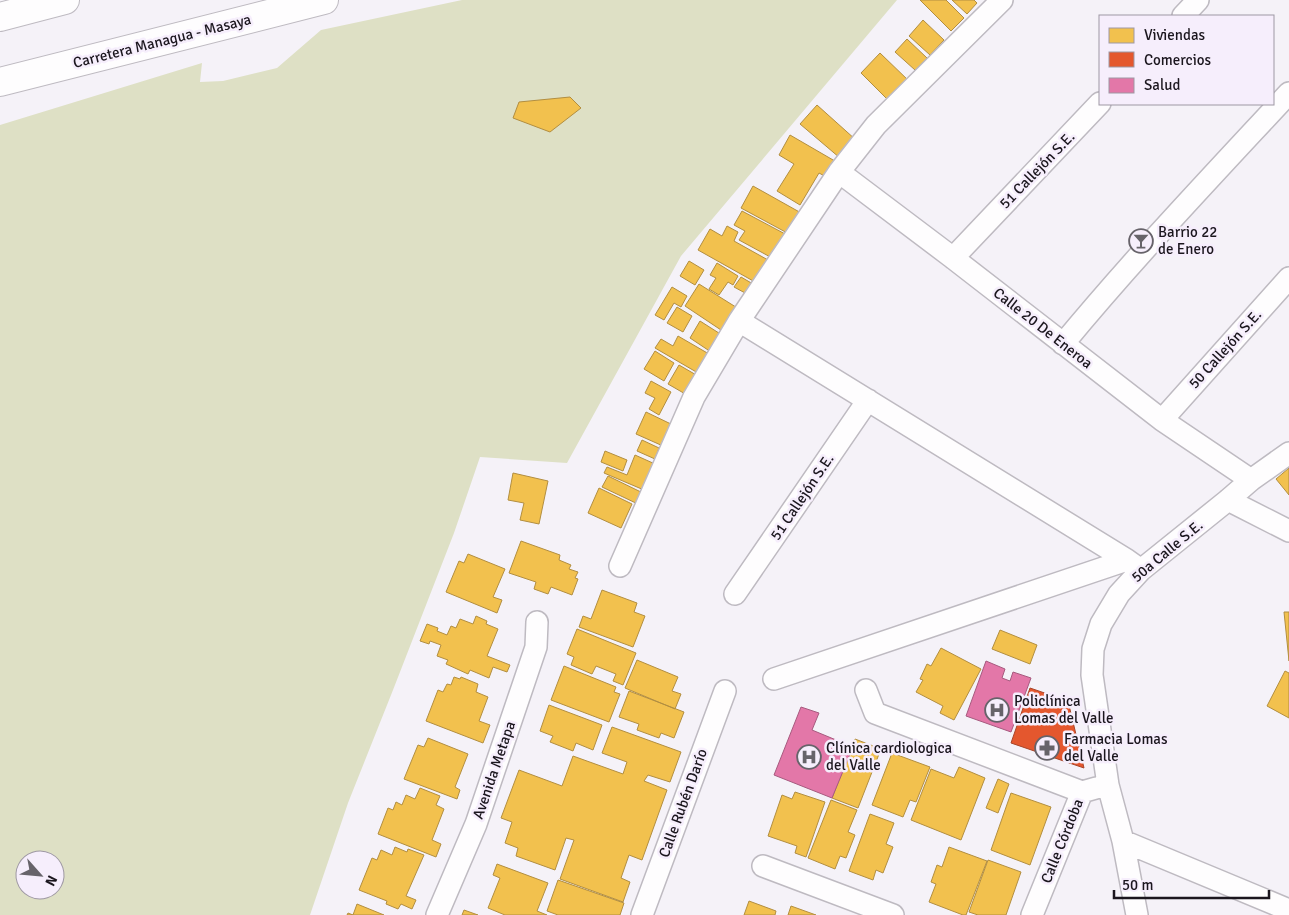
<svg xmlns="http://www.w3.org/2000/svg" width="1289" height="915" viewBox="0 0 1289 915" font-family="Signika,sans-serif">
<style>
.green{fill:#dee0c5;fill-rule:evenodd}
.homes{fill:#f2c14e;stroke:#b28e40}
.shops{fill:#e4572e;stroke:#a84429}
.health{fill:#e377a8;stroke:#a75a7f}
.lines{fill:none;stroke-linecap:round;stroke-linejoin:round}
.street-casing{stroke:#bebac1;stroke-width:24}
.highway-casing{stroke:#bebac1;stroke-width:30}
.street{stroke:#fefdfe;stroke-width:21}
.highway{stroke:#fefdfe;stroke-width:28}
.labels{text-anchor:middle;stroke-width:5;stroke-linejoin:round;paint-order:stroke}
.street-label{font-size:15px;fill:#1b161e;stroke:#f6eefc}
.poi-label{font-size:15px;fill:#1b161e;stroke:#f6eefc;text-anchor:start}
</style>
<rect width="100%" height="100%" fill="#f5f2f8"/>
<!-- green -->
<path class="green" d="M462,0H897L681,256L567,463L480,457L454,533L393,690L348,803L310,915H0V125L202,63L200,82L223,81L277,68L321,30ZM25,860H55V890H25Z"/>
<!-- homes -->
<path class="homes" d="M920,0H946L964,18L951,31Z
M952,0H974L977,3L967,14Z
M923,20L944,40L930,55L909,36Z
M907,39L927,58L915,70L895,52Z
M880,53L910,82L890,102L861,73Z
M570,97L581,108L550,132L513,118L519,102Z
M817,105L856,140L840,158L800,124Z
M790,135L840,164L830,179L819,173L800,205L777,191L794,164L779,155Z
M753,186L803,214L791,235L741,208Z
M742,211L787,235L774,259L739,240L745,231L734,225Z
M727,226L738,232L734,241L768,260L755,282L698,250L710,229L722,236Z
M689,261L704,270L695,285L680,276Z
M717,263L738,276L733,285L728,282L719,295L709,289L716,278L710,275Z
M741,277L753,284L747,294L734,287Z
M699,284L739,309L724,332L685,306Z
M672,287L687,296L681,307L674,303L664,320L655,315Z
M677,307L692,316L683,332L667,323Z
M700,321L722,335L711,352L690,338Z
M678,336L709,354L698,373L655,348L661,339L673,346Z
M655,351L674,363L664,381L644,369Z
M679,365L698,376L687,395L668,384Z
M651,381L671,392L659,415L649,409L655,398L645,393Z
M646,412L673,425L663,446L636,434Z
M642,440L659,448L655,459L637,451Z
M605,451L627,460L623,471L601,462Z
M635,455L655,464L644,490L604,473L607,467L627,475Z
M1289,468V495L1276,479Z
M513,473L548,481L539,524L520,520L524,503L508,500Z
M608,476L645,494L640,505L602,487Z
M599,488L632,504L621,528L588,513Z
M521,541L560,555L559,560L571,565L569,569L578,572L575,578L578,579L572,595L551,587L548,594L534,589L536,582L509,573Z
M468,554L505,569L493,597L502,600L497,613L446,592L459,561L464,563Z
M602,590L637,603L634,612L645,616L633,647L579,627L583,616L591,619Z
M1284,612H1289V661Z
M476,616L487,621L486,624L498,629L487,656L510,665L507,672L493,667L489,678L470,670L468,674L446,664L448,660L437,656L441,645L430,641L429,644L420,641L427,624L438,628L437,631L447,635L451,626L456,628L460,619L473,624Z
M577,629L636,653L623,685L613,681L616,674L596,666L592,674L571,665L574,657L567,654Z
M1000,630L1037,645L1030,664L992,649Z
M941,648L981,669L954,720L940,713L943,706L916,692L923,680L920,679L927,664L931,666Z
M637,660L678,677L672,691L681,694L675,709L625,688Z
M564,666L616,687L614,692L620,694L609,722L551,700Z
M1285,671L1289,673V718L1267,706Z
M454,677L460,679L461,677L478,684L476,692L488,697L479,721L490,725L483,743L426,721L438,690L443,692L447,684L451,685Z
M629,691L684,712L674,738L661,733L659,738L637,730L639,724L619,717Z
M549,705L602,725L593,750L576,743L573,751L550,742L553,736L540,731Z
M612,727L681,752L670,782L648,775L644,781L667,790L642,860L629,855L621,878L630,882L623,902L560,879L574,840L566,838L555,870L516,856L518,848L505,843L512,822L501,818L519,770L562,786L573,756L623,774L627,762L602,753Z
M428,738L468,754L455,787L460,790L457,799L404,779L418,745L424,747Z
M855,739L881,749L858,808L832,798Z
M892,753L930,767L916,802L910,800L903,817L872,805Z
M959,767L985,778L961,840L911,820L931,769L954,778Z
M998,779L1009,784L998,813L986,808Z
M420,788L440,796L436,805L444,809L432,840L441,844L436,857L378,834L388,808L393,810L396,802L402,805L406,795L415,799Z
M795,792L825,802L806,857L795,853L797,846L768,836L782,795L792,799Z
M1011,793L1051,807L1030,865L991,850Z
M831,800L857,810L848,832L855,835L846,858L840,856L835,869L808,858Z
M870,814L894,823L886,844L893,847L883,873L876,870L873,880L849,871Z
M395,847L407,852L408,849L424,855L406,896L416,900L412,909L401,904L398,909L386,904L387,901L359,890L372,858L377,860L381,850L392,855Z
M949,847L987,861L966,915H963L929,902L936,884L931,882L937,865L942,867Z
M988,860L1021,872L1006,915H978L969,912Z
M497,864L548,883L537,911L547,915H505L488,908L500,878L493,875Z
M558,880L624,903L620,915H558L547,911Z
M749,901L776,911L775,915H744Z
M357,904L384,915H347L348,913L353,915Z
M791,906L816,915H788Z
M464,910L478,915H462Z"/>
<!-- shops -->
<path class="shops" d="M1030,688L1068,701L1084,768L1011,743Z"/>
<!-- health -->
<path class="health" d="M986,661L1005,669L1002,678L1010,681L1013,672L1031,678L1011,732L966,716Z
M801,707L819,713L812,730L853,747L832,798L774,775Z"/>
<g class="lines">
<!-- street casing -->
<g class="street-casing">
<path id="street" d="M1183,16L1198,0
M839,172L953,258L1162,420L1251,480
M953,258L1100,103
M739,321L1127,560L1141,570
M1063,344C1135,257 1213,175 1289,93
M1162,420L1289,278
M1228,500L1289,531
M620,566L694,397L739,321L839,172L876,125L1002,0
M735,594L868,400
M774,679L1127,560
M866,690L875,713L1082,792
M1123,841L1289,910
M763,866L893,915
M437,915L476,824L536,647L537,622
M642,915L725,691
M1032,915L1082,792L1096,788
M1137,915L1123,841L1108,785L1092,675L1093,649L1101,624L1119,594L1141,570L1228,500L1251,480L1289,453"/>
</g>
<!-- highway casing -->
<g class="highway-casing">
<path id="highway" d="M0,17L65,0
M0,82L324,0"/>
</g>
<!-- street -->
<use href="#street" class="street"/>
<!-- highway -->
<use href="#highway" class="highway"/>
</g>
<!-- icons -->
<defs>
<g id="bar-ring" transform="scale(1.25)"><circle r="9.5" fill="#f6eefc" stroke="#67636a" stroke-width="1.5"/><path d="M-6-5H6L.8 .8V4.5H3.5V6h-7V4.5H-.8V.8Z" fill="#67636a"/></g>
<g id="hospital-ring" transform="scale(1.25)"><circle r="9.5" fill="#f6eefc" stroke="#67636a" stroke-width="1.5"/><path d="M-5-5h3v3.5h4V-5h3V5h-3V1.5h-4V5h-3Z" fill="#67636a"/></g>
<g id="pharmacy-ring" transform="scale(1.25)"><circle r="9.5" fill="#f6eefc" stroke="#67636a" stroke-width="1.5"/><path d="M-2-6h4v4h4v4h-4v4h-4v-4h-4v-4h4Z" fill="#67636a"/></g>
</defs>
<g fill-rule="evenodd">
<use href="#bar-ring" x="1141" y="241"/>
<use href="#hospital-ring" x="997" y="710"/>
<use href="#pharmacy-ring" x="1047" y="748"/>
<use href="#hospital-ring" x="809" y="757"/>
</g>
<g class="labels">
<!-- street labels -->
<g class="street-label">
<text transform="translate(162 41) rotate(-14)" y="5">Carretera Managua - Masaya</text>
<text transform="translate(1037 170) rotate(-46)" y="5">51 Callejón S.E.</text>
<text transform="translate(1043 328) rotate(38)" y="5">Calle 20 De Eneroa</text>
<text transform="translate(1225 349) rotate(-48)" y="5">50 Callejón S.E.</text>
<text transform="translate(802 497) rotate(-56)" y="5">51 Callejón S.E.</text>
<text transform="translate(1167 551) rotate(-40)" y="5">50a Calle S.E.</text>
<text transform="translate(494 770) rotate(-71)" y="5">Avenida Metapa</text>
<text transform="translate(683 803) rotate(-70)" y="5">Calle Rubén Darío</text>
<text transform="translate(1062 841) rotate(-68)" y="5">Calle Córdoba</text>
</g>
<!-- poi labels -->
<g class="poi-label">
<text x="1158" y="237">Barrio 22<tspan x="1158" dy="17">de Enero</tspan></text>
<text x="1014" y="706">Policlínica<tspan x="1014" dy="17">Lomas del Valle</tspan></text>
<text x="1064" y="744">Farmacia Lomas<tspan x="1064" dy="17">del Valle</tspan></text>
<text x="826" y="753">Clínica cardiologica<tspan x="826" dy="17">del Valle</tspan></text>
</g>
</g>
<!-- legend -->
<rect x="1099" y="15" width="175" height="90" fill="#f6eefc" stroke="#9e98a3"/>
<rect x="1109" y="28" width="25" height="15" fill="#f2c14e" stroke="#9e98a3"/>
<text x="1144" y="40" font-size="15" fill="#1b161e">Viviendas</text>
<rect x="1109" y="52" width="25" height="15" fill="#e4572e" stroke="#9e98a3"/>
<text x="1144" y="65" font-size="15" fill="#1b161e">Comercios</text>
<rect x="1109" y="78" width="25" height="15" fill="#e377a8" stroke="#9e98a3"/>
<text x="1144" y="90" font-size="15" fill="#1b161e">Salud</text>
<!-- north arrow -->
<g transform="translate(40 875) rotate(117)"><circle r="24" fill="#f6eefc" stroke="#9e98a3"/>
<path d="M0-4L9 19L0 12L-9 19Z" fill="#67636a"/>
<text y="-8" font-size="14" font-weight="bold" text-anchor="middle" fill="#1b161e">N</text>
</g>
<!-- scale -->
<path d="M1114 890v8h155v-8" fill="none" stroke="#1b161e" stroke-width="2.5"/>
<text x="1122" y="890" font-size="15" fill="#1b161e" stroke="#f6eefc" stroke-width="4" paint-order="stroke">50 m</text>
</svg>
